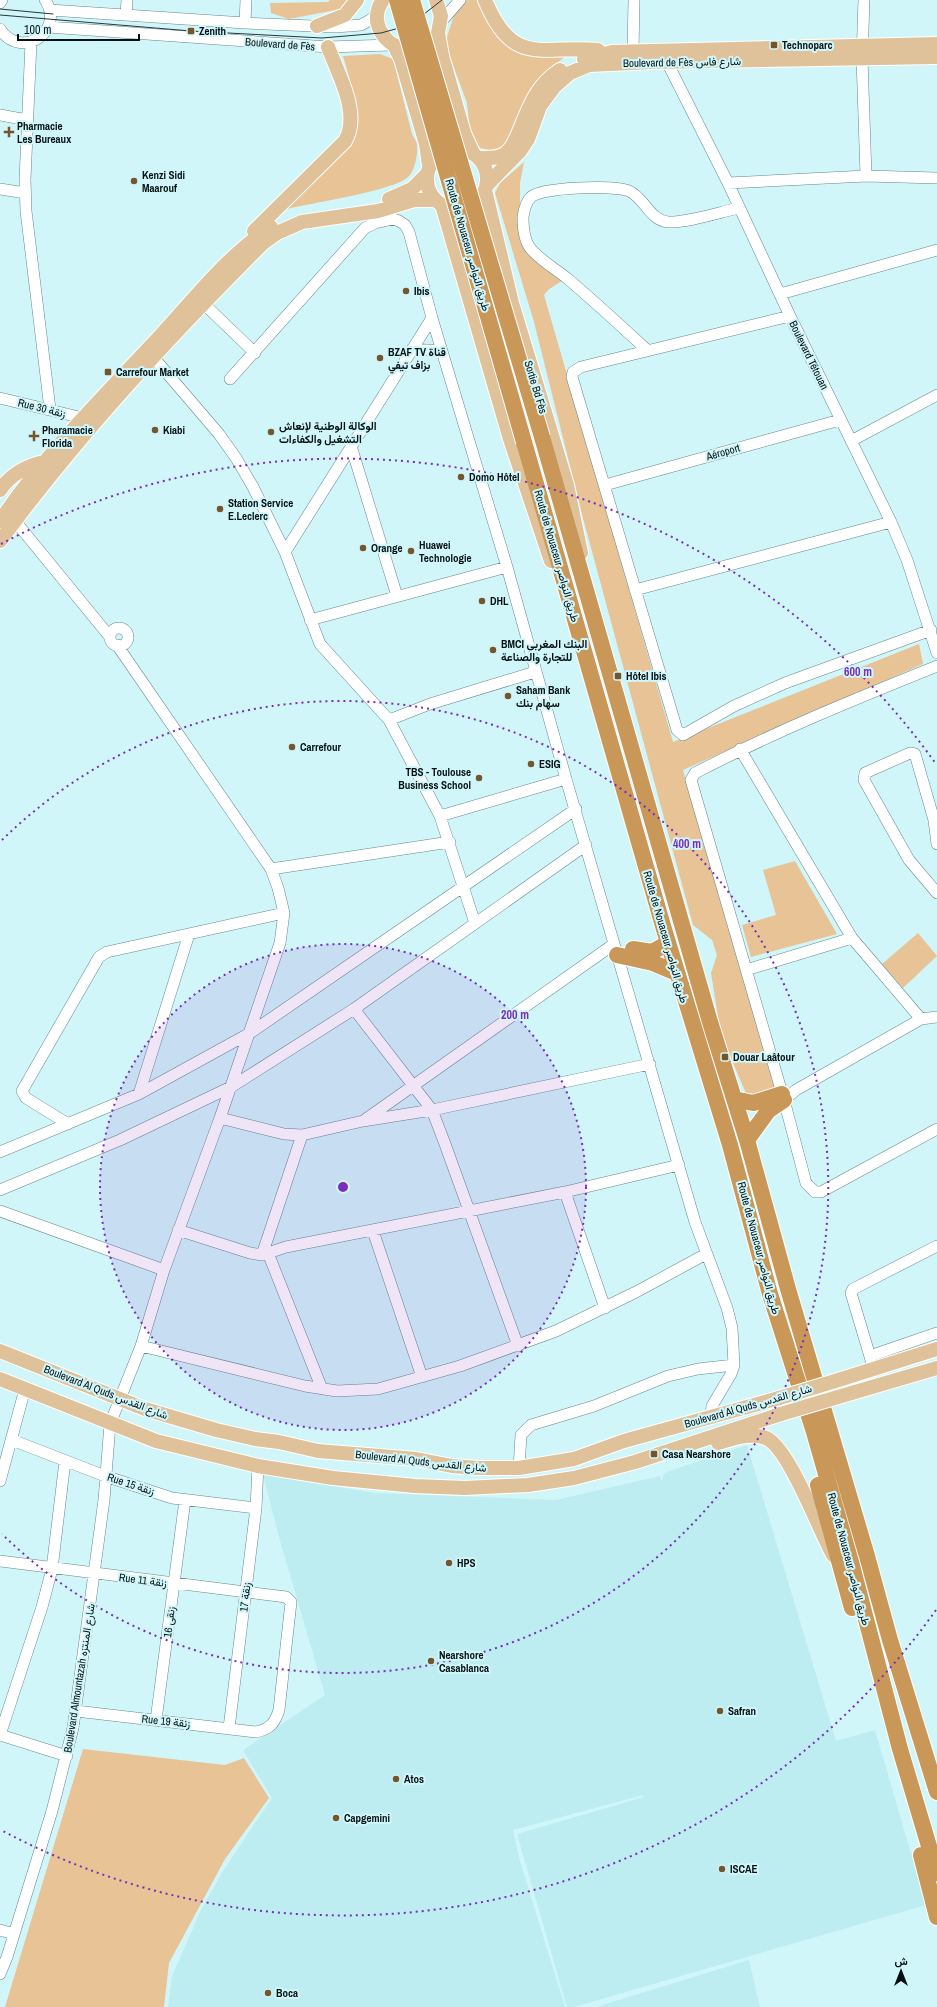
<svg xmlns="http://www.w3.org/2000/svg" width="937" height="2007" viewBox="0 0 937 2007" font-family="'Archivo Narrow',Vazirmatn,sans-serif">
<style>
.built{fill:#bdecf1}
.green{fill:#e8c396}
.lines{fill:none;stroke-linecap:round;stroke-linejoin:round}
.minor-casing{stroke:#66888c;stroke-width:12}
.major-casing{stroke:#fff;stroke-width:16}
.highway-casing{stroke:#fff;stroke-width:18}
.minor{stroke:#fff;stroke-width:11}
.major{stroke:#dfc19a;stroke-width:14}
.highway{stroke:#c99757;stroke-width:16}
.tram{stroke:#27373a;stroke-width:1}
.major-bridge-casing{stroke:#fff;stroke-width:16;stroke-linecap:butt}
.highway-bridge-casing{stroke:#fff;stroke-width:18;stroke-linecap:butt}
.major-bridge{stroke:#dfc19a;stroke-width:14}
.highway-bridge{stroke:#c99757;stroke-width:16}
.ring{fill:none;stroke:#7b2cbf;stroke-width:2;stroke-dasharray:2 4}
.poi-dot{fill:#75552b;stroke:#d1f6fa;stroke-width:1.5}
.labels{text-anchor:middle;stroke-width:4;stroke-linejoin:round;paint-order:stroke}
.poi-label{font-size:11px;font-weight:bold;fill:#051113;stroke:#d1f6fa;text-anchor:start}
.street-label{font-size:11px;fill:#051113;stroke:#d1f6fa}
.centre{fill:#7b2cbf;stroke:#d1f6fa;stroke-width:2}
.ring-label{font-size:12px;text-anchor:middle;font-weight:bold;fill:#7b2cbf;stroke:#d1f6fa;stroke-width:4;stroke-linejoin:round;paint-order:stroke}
</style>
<rect width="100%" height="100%" fill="#d1f6fa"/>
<!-- built -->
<path class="built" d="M747,1445L836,1741L875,1730L926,1905L574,2007H567L517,1834L644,1797L643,1795L513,1830L520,1861L565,2007H168L172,1976L201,1910L223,1871L272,1798L243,1750L325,1695L279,1537L263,1474L374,1493L556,1500L660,1476L662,1481L664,1473Z
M749,1960L760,2007H596Z"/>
<!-- green -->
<path class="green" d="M330,0H356L341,9L289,19L271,13L270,3L328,2Z
M466,0H482C494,24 506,54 536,57C546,58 557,56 567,55L541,76L527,95L508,146L496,151L480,148L470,131L467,103L445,43L455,12Z
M380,54L393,59L412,134C414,138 417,142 417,145C418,154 415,171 408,177C393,191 311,203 287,209L311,185L355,137V98L343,56Z
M524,162L520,183V229L563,280L548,290L544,295L673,742L919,644L923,664L683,770L776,1090L748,1098L721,1035L711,973L717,955L712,940L693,925L584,522L534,322L495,193L500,183Z
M795,861L837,934L751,957L742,925L776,915L763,870Z
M918,933L937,956L903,988L882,964Z
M83,1749L225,1765L244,1758L269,1798L225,1859L169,1963L164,2007H5Z"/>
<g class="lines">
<!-- minor casing -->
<g class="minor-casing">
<path id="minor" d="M864,0L862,58L866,176
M0,3L2,0
M50,10L245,23L336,27L361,25L370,20L377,14
M126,15L127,0
M441,22L460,0
M245,23L246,0
M48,27L328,47L391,45
M0,29C21,61 66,31 45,0
M31,42L25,180L26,211L50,409
M633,52L634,0
M667,62L728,183L790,316L891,522L907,560L937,653
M0,115L27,120
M728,183L866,176L937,178
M0,189L25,193
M780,294L937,250
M204,304L255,353
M790,316L581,367L573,372L572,377L677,730L683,735L734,706L785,683L931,630
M412,349L442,351
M647,350C621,326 595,302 568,279C556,269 541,261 531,249C524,241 523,227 523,217C524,210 526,202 531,197C542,187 614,185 629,191C645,198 649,220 668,222C687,223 720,212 739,208
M154,358L219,434L236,458L253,487L285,552L320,644L389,720L440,816L475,923
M230,379L365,228L375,223L393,219L399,221L405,225L409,232L432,318L507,567L566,779L695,1222L727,1308L732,1328L734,1365L731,1374L712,1406L711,1416
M0,398L83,418
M851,441L937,395
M351,446L397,596
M605,485L840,420
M11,516L110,637
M285,552L432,318
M635,590L891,522
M310,620L507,567
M110 637a9 9 0 1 1 18 0a9 9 0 1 1-18 0Z
M937,666C855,699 774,732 695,773L691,780L784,1100L806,1183L815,1192H821L937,1129
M389,720L430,704L535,672
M740,749L852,938L921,1019
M440,816L566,779
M937,844L934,820L915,754L910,753L865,773L864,780L909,860L937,893
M271,869L450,842
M746,970L852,938
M354,1009L432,1110L445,1144L518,1346
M139,1094L189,934
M784,1100L796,1090L921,1019L937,1017
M220,1118L284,1134L302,1135L363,1121L432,1110L650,1064
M366,1119L614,944
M68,1124L26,1098L22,1091L99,957L107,952L284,913
M0,1152L139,1094L250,1033L576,809
M0,1190L120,1140L231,1087L354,1009L586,845
M565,1192L605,1308
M0,1211L164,1270
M178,1230L250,1253L262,1255L286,1247L565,1192L679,1165
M373,1231L422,1377
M268,1253L322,1389
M262,1255L302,1135
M141,1346L305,1386L337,1391L378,1389L460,1366L556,1331L636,1292L706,1254
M870,1356L937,1333
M874,1370L851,1293L853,1289L937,1246
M12,1440L105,1476L172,1498L256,1508
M519,1468L521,1435L531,1425L594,1406L668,1376L698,1369L734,1365
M0,1481L25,1389
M0,1561L286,1597L291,1602L279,1710C275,1723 270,1729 256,1732L76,1711
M156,1720L185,1500
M229,1728L256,1508L258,1466
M0,1735L42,1607L52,1569L65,1461
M0,1735L67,1756
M0,1930L14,1934
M0,1974L7,1957L52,1811L73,1728L104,1500L110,1424L141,1346L164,1270L220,1118L280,943L284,913L278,888L271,869L117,645"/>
</g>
<!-- major casing -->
<g class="major-casing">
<path id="major" d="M383,0C368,20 383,44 404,49
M436,0L441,16L438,33L442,56L464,133L473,153
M485,0C513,68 541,45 598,50
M317,26L345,15L357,0
M395,47L401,59L426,144L429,165
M584,59L612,52L937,44
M427 179a30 30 0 1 1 60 0a30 30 0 1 1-60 0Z
M479,158C488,158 498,159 506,153C514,147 517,136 521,127C530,104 538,84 560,70
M487,185L520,151L528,139L540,106L554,87L570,73L589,65L653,62L937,57
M485,190L512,303L567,485L581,553
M389,199L412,189L427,174
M442,205L510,439L551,561
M254,231L345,141C361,113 338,74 328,47
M0,490C11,474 25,466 44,462
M0,521C46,453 105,395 161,335C195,298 228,255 271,227
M0,541C79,434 169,337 263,243L277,233L302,222L378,211L414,200H435
M0,1351L145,1409L216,1430L255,1439L279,1442L318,1451L416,1459L452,1466L478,1468H519L574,1459L624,1441L779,1398
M0,1379L156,1441L258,1466L333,1478L415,1486L465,1488L528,1485L574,1478L635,1462L781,1414
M832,1382L937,1349
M838,1397L937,1368
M718,1443C733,1439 751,1432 766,1438C789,1448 819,1530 833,1555"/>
</g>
<!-- highway casing -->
<g class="highway-casing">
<path id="highway" d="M542,437L710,1022L747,1140L788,1289L867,1556L890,1640L937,1792
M524,442L663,926L730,1145L770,1294L814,1432L851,1562L900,1749L937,1873
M633,949L652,952L668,943
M617,955L653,963L677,973
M734,1099L753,1103L782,1094
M747,1140L768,1111L784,1100
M818,1485L852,1608
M921,1855L937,1917"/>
</g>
<!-- minor -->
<use href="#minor" class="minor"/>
<!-- major -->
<use href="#major" class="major"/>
<!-- highway -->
<use href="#highway" class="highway"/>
<!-- tram -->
<path class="tram" d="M0,9L53,14
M0,15L191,31L322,38L381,33L410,25L442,0"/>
<!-- major-bridge casing -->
<g class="major-bridge-casing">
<path id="major-bridge" d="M779,1398L832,1382
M781,1414L838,1397"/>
</g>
<!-- highway-bridge casing -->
<g class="highway-bridge-casing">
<path id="highway-bridge" d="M397,0L524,442
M412,0L542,437"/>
</g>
<!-- major-bridge -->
<use href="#major-bridge" class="major-bridge"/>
<!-- highway-bridge -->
<use href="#highway-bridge" class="highway-bridge"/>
</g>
<!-- distance rings -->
<circle cx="343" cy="1187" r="243" fill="#7b2cbf" fill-opacity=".12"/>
<g class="ring">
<circle cx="343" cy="1187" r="243"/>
<path d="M2 840A486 486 0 1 1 2 1534"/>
<path d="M936 1610A728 728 0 0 1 1 1830M1 544A728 728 0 0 1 936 764"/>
</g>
<!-- markers -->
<g class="poi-dot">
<rect x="187" y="27" width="8" height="8" rx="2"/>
<rect x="770" y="41" width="8" height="8" rx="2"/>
<path d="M7 126h4v4h4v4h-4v4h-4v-4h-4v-4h4z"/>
<circle cx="134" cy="181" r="4"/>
<circle cx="406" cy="291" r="4"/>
<circle cx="380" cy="358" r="4"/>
<rect x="104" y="368" width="8" height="8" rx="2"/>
<circle cx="155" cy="430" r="4"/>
<circle cx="271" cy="432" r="4"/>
<path d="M32 430h4v4h4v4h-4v4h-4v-4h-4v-4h4z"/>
<circle cx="461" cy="477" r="4"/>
<circle cx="220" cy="509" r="4"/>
<circle cx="363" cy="548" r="4"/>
<circle cx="411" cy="551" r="4"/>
<circle cx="482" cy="601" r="4"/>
<circle cx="493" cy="650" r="4"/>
<rect x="614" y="672" width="8" height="8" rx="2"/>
<circle cx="508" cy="696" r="4"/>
<circle cx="292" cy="747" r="4"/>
<circle cx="531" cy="764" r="4"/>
<circle cx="479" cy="778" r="4"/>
<rect x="721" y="1053" width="8" height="8" rx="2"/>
<rect x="650" y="1450" width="8" height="8" rx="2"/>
<circle cx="449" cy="1563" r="4"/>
<circle cx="431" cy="1661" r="4"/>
<circle cx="720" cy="1711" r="4"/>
<circle cx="396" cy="1779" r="4"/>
<circle cx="336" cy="1818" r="4"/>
<circle cx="722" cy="1869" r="4"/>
<circle cx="268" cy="1993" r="4"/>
</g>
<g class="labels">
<!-- poi labels -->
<g class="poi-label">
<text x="199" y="35">Zenith</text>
<text x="782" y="49">Technoparc</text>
<text x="17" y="130">Pharmacie<tspan x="17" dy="13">Les Bureaux</tspan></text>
<text x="142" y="179">Kenzi Sidi<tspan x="142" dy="13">Maarouf</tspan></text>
<text x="414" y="295">Ibis</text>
<text x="388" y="356">BZAF TV قناة<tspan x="388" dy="13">بزاف تيفي</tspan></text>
<text x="116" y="376">Carrefour Market</text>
<text x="279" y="430">الوكالة الوطنية لإنعاش<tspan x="279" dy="13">التشغيل والكفاءات</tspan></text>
<text x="42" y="434">Pharamacie<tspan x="42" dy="13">Florida</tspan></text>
<text x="163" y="434">Kiabi</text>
<text x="469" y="481">Domo Hôtel</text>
<text x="228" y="507">Station Service<tspan x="228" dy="13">E.Leclerc</tspan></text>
<text x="419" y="549">Huawei<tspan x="419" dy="13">Technologie</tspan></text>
<text x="371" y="552">Orange</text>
<text x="490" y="605">DHL</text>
<text x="501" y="648">BMCI البنك المغربي<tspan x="501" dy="13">للتجارة والصناعة</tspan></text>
<text x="626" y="680">Hôtel Ibis</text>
<text x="516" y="694">Saham Bank<tspan x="516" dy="13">سهام بنك</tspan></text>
<text x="300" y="751">Carrefour</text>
<text x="539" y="768">ESIG</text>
<text x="471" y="776" text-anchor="end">TBS - Toulouse<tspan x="471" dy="13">Business School</tspan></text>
<text x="733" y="1061">Douar Laâtour</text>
<text x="662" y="1458">Casa Nearshore</text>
<text x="457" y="1567">HPS</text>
<text x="439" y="1659">Nearshore<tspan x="439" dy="13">Casablanca</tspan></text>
<text x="728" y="1715">Safran</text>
<text x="404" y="1783">Atos</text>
<text x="344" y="1822">Capgemini</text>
<text x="730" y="1873">ISCAE</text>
<text x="276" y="1997">Boca</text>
</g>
<!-- street labels -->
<g class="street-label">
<text transform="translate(280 44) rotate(4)" y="4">Boulevard de Fès</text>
<text transform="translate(682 62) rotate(-1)" y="4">Boulevard de Fès شارع فاس</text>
<text transform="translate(468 245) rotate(74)" y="4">Route de Nouaceur طريق النواصر</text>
<text transform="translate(809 355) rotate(64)" y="4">Boulevard Tétouan</text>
<text transform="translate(536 387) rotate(73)" y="4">Sortie Bd Fès</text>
<text transform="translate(42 408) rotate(14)" y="4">Rue 30 زنقة</text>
<text transform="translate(723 452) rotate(-16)" y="4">Aéroport</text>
<text transform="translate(557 556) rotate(74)" y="4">Route de Nouaceur طريق النواصر</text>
<text transform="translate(666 937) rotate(74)" y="4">Route de Nouaceur طريق النواصر</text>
<text transform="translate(759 1248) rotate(75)" y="4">Route de Nouaceur طريق النواصر</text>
<text transform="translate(106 1392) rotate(21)" y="4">Boulevard Al Quds شارع القدس</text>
<text transform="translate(748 1406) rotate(-16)" y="4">Boulevard Al Quds شارع القدس</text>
<text transform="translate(421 1461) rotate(6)" y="4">Boulevard Al Quds شارع القدس</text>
<text transform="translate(131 1484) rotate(18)" y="4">Rue 15 زنقة</text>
<text transform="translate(849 1559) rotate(75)" y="4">Route de Nouaceur طريق النواصر</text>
<text transform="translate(143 1580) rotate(7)" y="4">Rue 11 زنقة</text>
<text transform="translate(245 1597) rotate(-83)" y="4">زنقة 17</text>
<text transform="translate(169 1622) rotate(-83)" y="4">زنقى 16</text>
<text transform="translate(79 1678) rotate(-81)" y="4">Boulevard Almountazah شارع المنتزه</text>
<text transform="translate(166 1721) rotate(6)" y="4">Rue 19 زنقة</text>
</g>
</g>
<circle cx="343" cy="1187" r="6" class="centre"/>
<g class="ring-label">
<text x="858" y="676">600 m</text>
<text x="687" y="848">400 m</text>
<text x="515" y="1019">200 m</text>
</g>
<!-- north arrow -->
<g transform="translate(901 1971)" stroke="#d1f6fa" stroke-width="3" paint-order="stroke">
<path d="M0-3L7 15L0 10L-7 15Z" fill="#051113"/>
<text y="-6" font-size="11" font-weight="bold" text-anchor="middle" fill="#051113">ش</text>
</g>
<!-- scale -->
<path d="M18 34v6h121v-6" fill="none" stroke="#051113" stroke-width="2"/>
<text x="24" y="34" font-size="12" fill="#051113" stroke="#d1f6fa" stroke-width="3" paint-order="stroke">100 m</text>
</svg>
